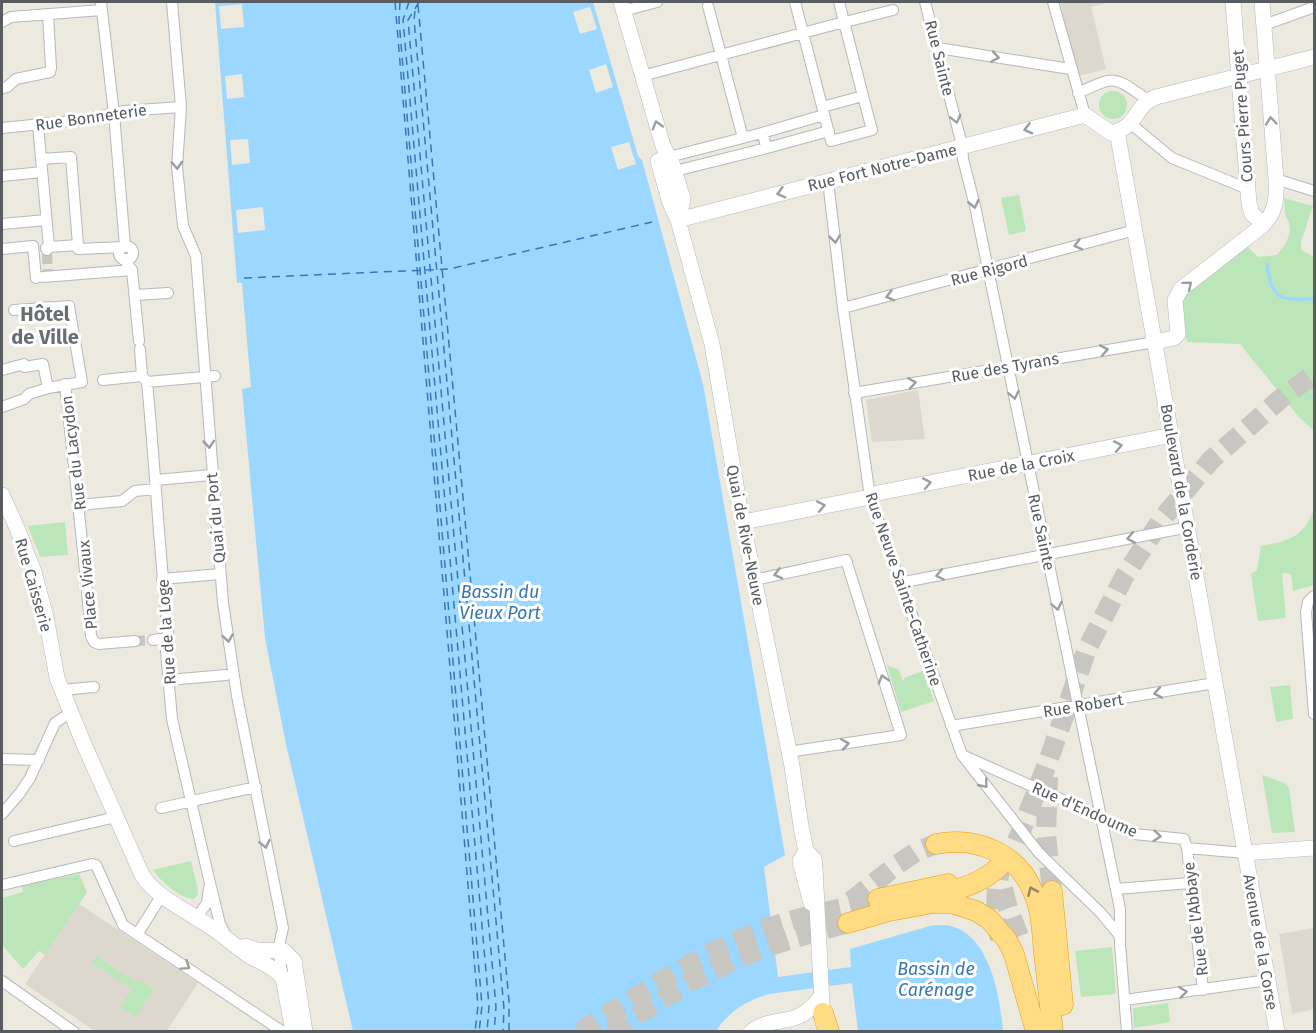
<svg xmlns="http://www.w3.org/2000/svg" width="1316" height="1033" viewBox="0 0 1316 1033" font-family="'Fira Sans',sans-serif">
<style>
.education{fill:#dcd8ce}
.green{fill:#bbe6b9}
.water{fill:#9cd7ff}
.pier{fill:#ece9df}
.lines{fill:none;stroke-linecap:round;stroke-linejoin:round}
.stream{stroke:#9cd7ff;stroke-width:3}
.ferry{stroke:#3678b5;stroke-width:1.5;stroke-dasharray:8 6;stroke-linecap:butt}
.street-tunnel{stroke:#c7c6c0;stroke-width:10;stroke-dasharray:10 5;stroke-linecap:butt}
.highway-tunnel{stroke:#c7c6c0;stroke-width:20;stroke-dasharray:20 10;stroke-linecap:butt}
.street-casing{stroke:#b5b8bd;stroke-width:12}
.secondary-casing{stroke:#b5b9bf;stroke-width:16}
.highway-casing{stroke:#eb9b00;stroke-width:21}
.street{stroke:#fff;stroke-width:10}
.secondary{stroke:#fff;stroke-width:15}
.highway{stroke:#ffdc83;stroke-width:20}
.oneway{stroke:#9b9da0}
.oneway2{stroke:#92896d}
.labels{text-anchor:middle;stroke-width:6;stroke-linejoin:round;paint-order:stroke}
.street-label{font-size:16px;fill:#585c61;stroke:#fff}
.water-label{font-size:18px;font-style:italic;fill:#3678b5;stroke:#fff}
.quarter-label{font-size:20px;font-weight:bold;fill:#696e73;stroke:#fff}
</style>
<rect width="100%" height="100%" fill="#ece9df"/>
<!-- education -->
<path class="education" d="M1060,2H1111L1091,7L1106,69L1079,76Z
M918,390L925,439L872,442L866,400Z
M79,904L198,983L166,1032L95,1031L25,984Z
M1314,928V1009L1292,1014L1279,934Z"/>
<!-- green -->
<path class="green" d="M1099 105a14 14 0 1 1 28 0a14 14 0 1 1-28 0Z
M1019,195L1026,231L1009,235L1001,198Z
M1284,198L1313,206L1301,242V250L1314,257V431L1299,417L1240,344L1187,342L1180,307L1185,294L1247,246L1258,257L1277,255L1286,243L1290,232L1289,222L1285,215Z
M1314,510V585L1293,591L1291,574L1282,573L1286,618L1258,621L1251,574L1257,570L1261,546C1289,541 1302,538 1314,510Z
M65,522L68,555L40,557L28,526Z
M887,665L899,670L903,681L905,680L904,678L923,671L934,701L901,712Z
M1290,685L1293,719L1276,722L1270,687Z
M1262,775L1285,783L1289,788L1295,832L1272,833Z
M191,861L198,890L197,896L193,899C178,897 161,881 153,870Z
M79,874L87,892L45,955L39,951L23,969L2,945V898L23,892L22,886Z
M1112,947L1116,994L1081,997L1075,951Z
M96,956L136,982L139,979L154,989L135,1017L120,1007L132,989L92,963Z
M1168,1003L1170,1022L1134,1028L1133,1008Z"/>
<!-- water -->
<path class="water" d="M215,2H593L638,156L642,160L703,384L785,855L764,867L778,977L851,967L850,949L930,926C986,915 1000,991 1003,1031H858L852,983L769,994C747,1000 728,1012 716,1031H353L286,744L265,638L242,389L251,387L242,283H237Z"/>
<!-- pier -->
<path class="pier" d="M242,4L244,27L221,29L219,6Z
M590,7L597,29L580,34L573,12Z
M606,64L613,87L596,93L589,70Z
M242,74L244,97L227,99L225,76Z
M248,139L250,163L232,165L230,140Z
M629,142L636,164L618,170L611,147Z
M263,207L265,230L238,233L236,210Z"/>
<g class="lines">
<!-- stream -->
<path class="stream" d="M1267,264C1271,301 1281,300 1314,299"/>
<!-- ferry -->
<path class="ferry" d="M395,2L478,1006L475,1032
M400,2L399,20L482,1006L479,1032
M409,2L403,20L489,1006L487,1032
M419,2L408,20L496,1007L494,1032
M418,5L509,1001V1032
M415,11L414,20L504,1009L503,1032
M244,278L449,269L652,222"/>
<!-- street-tunnel -->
<path class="street-tunnel" d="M47,254L48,272
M135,641L153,640"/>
<!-- highway-tunnel -->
<path class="highway-tunnel" d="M1048,777L1046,835L1052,891
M1000,866L1016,844L1049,759L1087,649L1124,577L1162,519L1211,460L1285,395L1314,374
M1003,889L1008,908L1020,939
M851,901L898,864L916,852L936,844
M1000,939C994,910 995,883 1004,856
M580,1032C644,992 708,947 780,924C812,914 846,908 878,899
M611,1032C647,1009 683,984 722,966C762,946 805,935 848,923"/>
<!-- street casing -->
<g class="street-casing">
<path id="street" d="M101,2L114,114L125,246
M172,2L181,107L177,167L183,226L196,256L223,603L237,696L283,928L278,950L283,977
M795,2L831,141L872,130L863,96L822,107
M839,2L863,96
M925,2L962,145L963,159L975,206L1120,909V944L1127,1032
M1053,2L1085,115
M708,6L743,138
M623,11L657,2
M849,21L893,10
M2,22L11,17L102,10
M1264,25L1314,7
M938,48L1070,69
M642,76L844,22
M2,88L7,87L16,79L50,72L51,68L48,14
M1078,93C1117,75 1113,76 1148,100
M1131,124L1172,158L1248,189
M38,125L49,247L46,248L47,250
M2,128L81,120L124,111L181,107
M762,133L824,115
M767,148L829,131
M669,157L762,133L767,148L675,171
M41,159L71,157L78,245L49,247
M2,176L42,172
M1276,179L1314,191
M828,181L843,308L870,497L962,755L1039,853L1101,913L1120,936
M2,224L46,220
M78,245V249L124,247
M119 253a7 7 0 1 1 14 0a7 7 0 1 1-14 0Z
M2,249L33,246L36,278
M126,259L127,264L132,270L139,341
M43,277L132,270
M135,295L168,293
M36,308L52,307
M843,308L1135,230
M14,310L31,309
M140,349L142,376
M2,370L24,364V367L43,364L48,388
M142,376L147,382L215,376
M103,380L142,376
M147,382C155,465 159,548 168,631L166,651L172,719L209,879L220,924L227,937
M65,384C74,468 84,552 91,636L94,642L99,644L135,641
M854,393L1155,342
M2,407L24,399L29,394L48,388L82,382L69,306L57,307
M156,480L211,475
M79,505L122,501L135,491L156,489
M162,579L220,574
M754,580L846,560L901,735L788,752
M899,583L1189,527
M1314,596L1308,602L1306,612L1314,714
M153,640L167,638
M168,680L226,675
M62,690L94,687
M951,726L1215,683
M962,755L1092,813L1102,820L1134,834L1184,839L1187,848L1245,853
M2,759L39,760
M161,808L256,787
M2,814L20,793L30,778L55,723L71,712
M14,841L116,817
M1187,848L1203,990
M2,885L92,864L96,865L123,925L283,1032
M1116,889L1190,883
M197,917L207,903L209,888
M138,933L162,895
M2,981L74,1032
M1125,1000L1268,980"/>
</g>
<!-- secondary casing -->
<g class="secondary-casing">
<path id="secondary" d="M621,2L663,146L672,163L683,199L678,220
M1233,2L1249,203L1252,214L1264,224
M1117,131L1277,1032
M669,157L658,161L670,203L678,220L712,344L740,509L792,766L801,826L806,851L814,859L815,868L823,1023
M678,220L1085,115L1111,133C1140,126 1132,107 1156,97L1314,57
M1155,342L1174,338L1178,334L1175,300L1181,289L1262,226C1276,212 1277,199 1276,179L1262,2
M2,495L17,528L34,572L46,617L57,678L83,742L142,875C156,898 193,914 215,930C227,938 237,948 248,955C261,963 273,966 283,978L293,1032
M743,522L870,497L878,493L1172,435
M806,851L800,861L811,903
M1245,853L1314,848
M245,946L257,950L284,951L294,961L305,1032
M751,1032C765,1020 781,1023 797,1017C807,1013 816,1003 822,995"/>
</g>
<!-- highway casing -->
<g class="highway-casing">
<path id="highway" d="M936,844C976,836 1019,853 1034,894C1042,913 1042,933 1044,953C1047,979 1050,1005 1053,1032
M1052,891L1063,1005
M934,897C959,888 980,885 1000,866
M878,899L948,884
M895,910L933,903H951L976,911L989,919L1007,940L1014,954L1036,1032
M848,923L906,906
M823,1013L829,1032"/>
</g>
<!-- street -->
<use href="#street" class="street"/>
<!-- secondary -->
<use href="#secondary" class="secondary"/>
<!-- highway -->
<use href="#highway" class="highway"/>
</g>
<!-- one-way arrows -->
<defs><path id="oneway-chevron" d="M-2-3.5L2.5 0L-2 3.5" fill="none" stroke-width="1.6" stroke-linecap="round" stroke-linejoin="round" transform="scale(1.5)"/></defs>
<g class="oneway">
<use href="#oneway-chevron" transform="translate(995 57) rotate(9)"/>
<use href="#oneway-chevron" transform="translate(956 119) rotate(76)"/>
<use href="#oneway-chevron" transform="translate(1271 121) rotate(-95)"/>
<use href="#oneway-chevron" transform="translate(657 125) rotate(-106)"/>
<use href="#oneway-chevron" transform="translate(1028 129) rotate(166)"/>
<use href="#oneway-chevron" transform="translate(177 165) rotate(87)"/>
<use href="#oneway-chevron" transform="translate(781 193) rotate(165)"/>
<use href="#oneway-chevron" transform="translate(974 204) rotate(77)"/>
<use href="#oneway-chevron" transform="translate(835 239) rotate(83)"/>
<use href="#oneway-chevron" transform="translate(1078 245) rotate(165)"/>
<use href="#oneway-chevron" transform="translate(1188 285) rotate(-40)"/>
<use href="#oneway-chevron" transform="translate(890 296) rotate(165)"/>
<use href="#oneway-chevron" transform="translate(1104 350) rotate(-10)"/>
<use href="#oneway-chevron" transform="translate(912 383) rotate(-9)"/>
<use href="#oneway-chevron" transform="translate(1014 395) rotate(78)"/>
<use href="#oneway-chevron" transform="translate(209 444) rotate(86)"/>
<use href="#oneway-chevron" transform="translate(1118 446) rotate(-11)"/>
<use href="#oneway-chevron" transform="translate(927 483) rotate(-11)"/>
<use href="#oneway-chevron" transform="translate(821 506) rotate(-11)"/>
<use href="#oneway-chevron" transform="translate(1131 538) rotate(169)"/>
<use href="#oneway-chevron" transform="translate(778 574) rotate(166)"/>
<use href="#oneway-chevron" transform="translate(940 575) rotate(169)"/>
<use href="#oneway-chevron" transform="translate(1057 606) rotate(78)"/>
<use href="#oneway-chevron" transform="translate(228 638) rotate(81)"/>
<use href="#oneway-chevron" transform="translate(883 679) rotate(-107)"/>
<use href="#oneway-chevron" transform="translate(1158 693) rotate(170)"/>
<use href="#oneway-chevron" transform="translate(845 744) rotate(-9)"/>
<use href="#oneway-chevron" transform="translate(984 784) rotate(51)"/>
<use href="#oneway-chevron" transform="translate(1157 836) rotate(5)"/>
<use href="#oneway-chevron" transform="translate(265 844) rotate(78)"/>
<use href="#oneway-chevron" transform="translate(186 966) rotate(34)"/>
<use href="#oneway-chevron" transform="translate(1183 992) rotate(-8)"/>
</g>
<use class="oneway2" href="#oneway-chevron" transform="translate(1032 891) rotate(-114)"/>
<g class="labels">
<!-- street labels -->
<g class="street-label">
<text transform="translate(940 58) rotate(76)" y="6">Rue Sainte</text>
<text transform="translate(1242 116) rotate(-94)" y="6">Cours Pierre Puget</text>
<text transform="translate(91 117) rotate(-8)" y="6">Rue Bonneterie</text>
<text transform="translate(882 167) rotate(-14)" y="6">Rue Fort Notre-Dame</text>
<text transform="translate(989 270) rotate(-15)" y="6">Rue Rigord</text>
<text transform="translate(1005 367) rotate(-10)" y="6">Rue des Tyrans</text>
<text transform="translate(73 453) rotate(-97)" y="6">Rue du Lacydon</text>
<text transform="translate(1021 465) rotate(-11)" y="6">Rue de la Croix</text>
<text transform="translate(1182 492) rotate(80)" y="6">Boulevard de la Corderie</text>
<text transform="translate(215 518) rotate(-95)" y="6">Quai du Port</text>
<text transform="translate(1042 532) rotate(78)" y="6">Rue Sainte</text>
<text transform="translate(746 535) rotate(79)" y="6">Quai de Rive-Neuve</text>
<text transform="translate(34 585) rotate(74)" y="6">Rue Caisserie</text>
<text transform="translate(87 585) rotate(-95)" y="6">Place Vivaux</text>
<text transform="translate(904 589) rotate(71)" y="6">Rue Neuve Sainte-Catherine</text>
<text transform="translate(166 632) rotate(-94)" y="6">Rue de la Loge</text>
<text transform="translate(1083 705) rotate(-9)" y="6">Rue Robert</text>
<text transform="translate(1085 809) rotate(24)" y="6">Rue d'Endoume</text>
<text transform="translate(1195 919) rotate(-97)" y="6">Rue de l'Abbaye</text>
<text transform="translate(1261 942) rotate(80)" y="6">Avenue de la Corse</text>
</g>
<!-- water labels -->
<g class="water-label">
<text x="500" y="598">Bassin du<tspan x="500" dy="21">Vieux Port</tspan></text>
<text x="936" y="975">Bassin de<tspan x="936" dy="21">Carénage</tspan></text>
</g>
<!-- quarter labels -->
<g class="quarter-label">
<text x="45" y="321">Hôtel<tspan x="45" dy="23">de Ville</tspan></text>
</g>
</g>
<!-- border -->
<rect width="1316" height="1033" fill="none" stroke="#585c61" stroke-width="6"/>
</svg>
